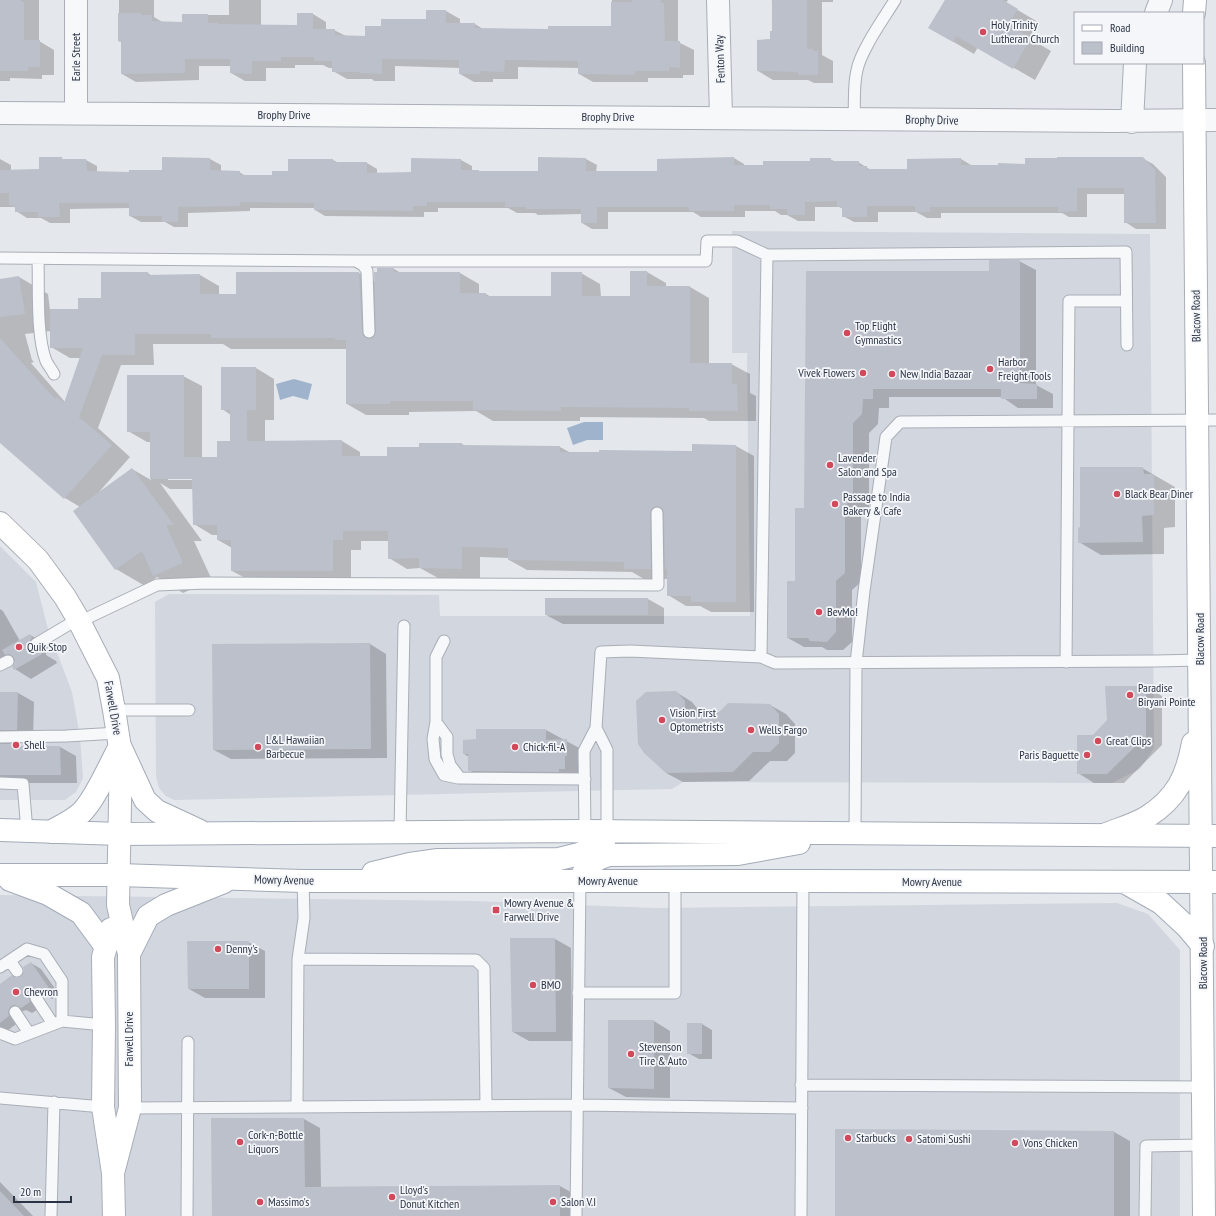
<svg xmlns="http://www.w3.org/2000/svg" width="1216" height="1216" viewBox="0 0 1216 1216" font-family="'PT Sans Narrow',sans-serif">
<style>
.built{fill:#d2d6de}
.water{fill:#9fb4cc}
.shadow{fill:#0003;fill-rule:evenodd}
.building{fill:#bbc0ca}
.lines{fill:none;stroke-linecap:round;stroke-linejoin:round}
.lane-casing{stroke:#a9aeb7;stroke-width:13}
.street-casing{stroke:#a9aeb7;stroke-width:24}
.secondary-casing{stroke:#a9aeb7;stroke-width:24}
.primary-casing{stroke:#a3abb8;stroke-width:24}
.lane{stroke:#f7f8fa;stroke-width:11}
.street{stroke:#f7f8fa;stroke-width:22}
.secondary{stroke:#fff;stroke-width:22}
.primary{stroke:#fff;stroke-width:22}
.poi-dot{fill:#d1495b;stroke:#f4f6f9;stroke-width:1.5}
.labels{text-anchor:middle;stroke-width:3.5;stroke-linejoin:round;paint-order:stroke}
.poi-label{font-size:12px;fill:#2b3445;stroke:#f4f6f9;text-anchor:start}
.street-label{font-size:12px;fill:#2b3445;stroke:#f4f6f9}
</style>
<rect width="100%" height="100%" fill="#e4e7ec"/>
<!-- built -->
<path class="built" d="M732,231L1150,234L1154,748L1140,769L1112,783L683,782L672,789L174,800L166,796L159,788L156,776L155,602L169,594L439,595L440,616H750L747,353H732Z
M0,546L36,582L48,629L72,692L80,737L83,778L76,792L65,800H0Z
M0,895L473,901L656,908L1117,903L1148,914L1180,950V1216H0Z"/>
<!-- water -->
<path class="water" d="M294,379L312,384L308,400L293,396L280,400L276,384Z
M584,422H603V440H587L573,445L567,428Z"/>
<!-- shadow -->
<path class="shadow" d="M0,0H39V41L54,50V75H42V79L10,78V81H0Z
M119,0H154V17L164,23H183V15H229V0H261V25L298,26L313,14L326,22V30H334L346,36L366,37L382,27L427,20V11H446L460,19V24H475L483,29L549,30L612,27V0H692H678V42L694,50V75H683V78H648V82H593L579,74V68L518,67V79H493V82H474L460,74V68L395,66V81H374L372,79H347L333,71V68H329L323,65H295V68H266V81H245L231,73V66H199V80L136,82L122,74V42L119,41Z
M771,0H833V2H822V55L833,61V83H814L808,80H773L758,71L773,32V1Z
M945,0H1008L1006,3L1038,22L1029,38L1051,51L1035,80L978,47L974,54L930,28Z
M61,158L65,160H86L97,166V172L130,173L163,171V158L210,159L221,165V172H239L246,176H273L333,160L339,163H367L377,169V174L412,173L461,160L472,166V171L480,172H539L586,159L597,165L596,172H658L734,158L744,164V166H764L811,162L830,159L836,162H858L871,170H908L961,159L971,165H1026L1142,158L1153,164L1166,177V229H1136L1125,222V194H1087V217H1069L1062,213H941V218H927L916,212H878V222H854L843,216V209L839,207H815V221H798L787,215H781L775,211H745V217H701L693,212H608V229H592L582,223V214L538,215L535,213H517L508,208H438V212H424V217L325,216L315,210V208H250V211L188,213V227H174L165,222H141L130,216V208L70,209V223H50L41,218H27L16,211V208L14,207H0V159L11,165V171L40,170Z
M1019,261L1036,270V385L1053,394V408H1018L1002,397H889V408H879L878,424L869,433V508L861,516V582L852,590V642L843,650H827L822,647H804L788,638L805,509L807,272H990Z
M378,269H394L401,273H460L479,284V294H486L491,297H552L581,273L600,284L601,297H631L647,272L666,283V287H690L709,298V364H731L750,374V393L756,396V421H709L704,418L580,417V421H493L476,411L409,412V415H366L347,404V349H231L223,344H153L154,365H121L98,428L130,457L99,492L132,469L151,480V442H147L128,431L183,376L202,386V458H218L231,442V415L222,409L256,368L274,379V420H265V442L342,441L360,452V457H388L420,448V444H462L466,446L560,447L571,453L693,452L736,446L754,456V612H711L700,606H686L668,595V579H644L632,572L527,570L509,560V558L480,557V579L438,578L420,568L407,569L389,558V541H361V550H351V581H251L232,571V548L218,540V535H212L194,524L193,489H170L160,483L202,541H194L212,580L183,593L157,577L145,586L116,569L80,507L65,498L0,441V280L19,277L48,294L50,310H79L102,299V273H148L152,276L200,275L219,286V295H237L359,273L375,282ZM51,331V347L70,358H81L65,402L31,363L34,362L32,360L25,334ZM168,478H197V480H168Z
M1142,468L1175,487V527L1164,528V554L1101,555L1079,542L1081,527Z
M546,599H648L664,608V624H563L546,615Z
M0,609L3,611L20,641L30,635L46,644L48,648L46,650V655L56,661L57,663L31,679L15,669L17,660L0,670Z
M370,644L386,654L387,758L231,759L214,750L213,645Z
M1146,687L1162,696V745L1124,783H1094L1078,773L1093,736Z
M676,692L692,702L701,713H719L770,705L786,714L795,724V753L787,761H770L749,781L683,782L666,773Z
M0,693H18L34,702L33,739L13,740L10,745H17L21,747H60L76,756L77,783H0Z
M477,730H546L583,750L581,777L486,780L469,770V757L464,754L477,740Z
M555,939L571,948L572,1041H529L513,1032Z
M248,942L265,951V998H205L189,989Z
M31,963L41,969L59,994L52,999L47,996L42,998L40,1008L32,1013L26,1010L21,1012L19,1022L0,1036V985L21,978Z
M654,1021L670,1031V1098L626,1097L609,1088Z
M702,1024L712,1030V1059H699L688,1053Z
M212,1119H304L320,1128L321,1187L560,1186L576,1195V1216H213Z
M1114,1132L1130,1141V1216H836Z
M0,1182L33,1216H0Z"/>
<!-- building -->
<path class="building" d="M0,0H21V2H24V40H40V67H28V71H0Z
M632,0H661V3H664L665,41H680V68L669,67V71H635V75L578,74V61L505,60L504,72L480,71V74H459V60L382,59V74L360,73V72H332V61H314V57H281V61H252V74L230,73V59H185V73L121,74V42L118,41V13H141V15H152V21L182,22V14H208V23H218V24L297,25V13H313V29H335V35L365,36V26H381V19H426V10H446V23H475V28L548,29V26H611V2H632Z
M772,0H807V49H813V51H818V75H798V72L757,71V40L770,39V31H772Z
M945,0H1003L1018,9L1008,25L1031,38L1013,69L956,36L953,42L928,28Z
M39,157H62V159H86L87,171L129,172V170H162V157L210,158V170L240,171V175H272V171H288V159H333V162H367V173L411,172V158L461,159V170H479V171H538V157L586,158V171H657V159L734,157V165H763V161H810V158H831V161H859V166H867V169H907V159L961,158V165H998V163L1025,164V158H1057V157H1143L1155,170L1156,223H1124V188H1077V211L1058,212V207H930V212H915V206H867V217H842V207H837V201L805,202V215H787V209H770V205H734V211H689V207H597V223H581V209H526V207H505V202H427V206H413V211L314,210V203L240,202V206L178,207V222H162V216H129V203H59L60,217H38V212H15V206L9,205V193H0V170L39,169Z
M989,260H1020V383L1037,384V399H1001V389H873V399H863L862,414L853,423V498L845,506V573L836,581V632L827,642L810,641L808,638H787V581H795V508H804L806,271H989Z
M377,268H394V272H460V293H486V296H551V272H582V296H630V271H647V286H690V363H732V384H737L738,411H689V408L561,407V411L473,410V401H390V404H346V340H335V338H211V334H135V355H102L79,417L112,445L64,499L0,443V338L55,399L57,397L64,403L83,348H50V309H78V298H101V272H148V275L200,274V294H236V272H359L362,332L363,336L369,339L373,338L376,332L374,272H377Z
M19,276L25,314L0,317V279Z
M221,367H256V410H247V441L342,440V456H387V447H419V443H462V445L560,446V452H599V450L692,451V444L736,445V602H691V596H667V569H665L664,513L663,509L657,506L653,507L650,513L651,569H624V562L508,560V548L462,547V569L419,568V558L388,559V531H343V540H333V571H231V540H217V525H193L192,479H150V432H127V375H184V457H217V441H230V410H221Z
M1080,467H1143L1144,474H1154V515L1142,516L1143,542L1078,543V528L1080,527Z
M132,468L174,525H166L183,563L153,576L142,551L115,570L73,511Z
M545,598H648V615H545Z
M30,634L32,638L30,641V647L33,650H39L42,654L14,670L12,667L15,662L14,658L9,654L5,655L2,650Z
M370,643L371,749L213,750L212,644Z
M1105,686H1146V736L1107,774H1077V735H1093L1107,720Z
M676,691L685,701V711L719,712L728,703L770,704L779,714V743L770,752H753L733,772L666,773L644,753L638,744L636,701L646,692Z
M0,692H18L17,730H0Z
M476,729H546V740L567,739V756H565V769H559V772L468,771V754H463V740L476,739Z
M0,744H17V746H60L61,775H0Z
M510,938H555L556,1032H512Z
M187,941H249V989H188Z
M31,962L49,988L41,994L36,991L32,992L29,998L30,1002L21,1008L15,1005L11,1006L8,1012L9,1016L0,1023V984L12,975L17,978L21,976L24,971L23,967Z
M608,1020H654V1089L608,1088Z
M687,1023H702V1054H687Z
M211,1118H304L305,1187L560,1185V1216H212Z
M835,1129L1114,1131V1216H835Z
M0,1191L24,1216H0Z"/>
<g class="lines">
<!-- lane casing -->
<g class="lane-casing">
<path id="lane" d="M854,119C855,103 853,86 857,70C861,50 884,18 895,0
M0,258L356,261L363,265L367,271L369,332
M38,259C39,287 36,335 46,361C48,365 52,370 54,374
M356,261H706L707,241H737L767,255
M79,622L157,585L206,583L658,585L657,513
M444,641L436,657V722L433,739L435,759L444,775L458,778L585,779
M36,644L78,619
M761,657L767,255L1126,252L1127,345
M1066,662L1069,301H1126
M0,665L8,661
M114,710H189
M436,722L447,737V754L450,765L460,778
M596,728L607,750V831
M0,737L66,736L118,733
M0,783L23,784L27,831
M585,831L584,751L596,728L601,652L630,651L761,657L775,663L1156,661L1200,660
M400,832L404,626
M855,833L856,663L864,591L886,437L900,422L1216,420
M298,959L304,918L303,881
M10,961L17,971
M0,967L27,949L44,954L62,981V1021L104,1025
M578,993H675V881
M36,998L53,1024
M15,1012L29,1033
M0,1033L15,1039L62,1021
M801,1085L1204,1087
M0,1098L103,1107
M297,1106L298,959L476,960L484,968L486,1105
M130,1108L577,1105L802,1108
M51,1216L54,1102
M187,1216L188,1042
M576,1216L580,881
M801,1216L803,881
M1145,1216L1146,1146L1204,1145"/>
</g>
<!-- street casing -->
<g class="street-casing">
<path id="street" d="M76,0V113
M718,0L721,118
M1156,13L1161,0
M0,113L1113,121L1216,120
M1132,122L1135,63"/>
</g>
<!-- secondary casing -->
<g class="secondary-casing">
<path id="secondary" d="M1194,13L1195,0
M1194,63L1204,1216
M0,523L38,560L65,597L78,619L108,678L114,710L121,754L118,905L129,954L130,1108L113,1173
M1104,835C1118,829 1134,825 1147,817C1177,798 1187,776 1193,743
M111,929L103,957L104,1025L103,1107L113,1173L114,1216"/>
</g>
<!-- primary casing -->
<g class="primary-casing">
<path id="primary" d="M120,746L145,800L157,811L200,831
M0,830L120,834L585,831L1216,836
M50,832C61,826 74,820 82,812C96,798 110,764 120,746
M373,873L410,864L438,860L559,859L579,854L595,847L604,842
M0,875H119L303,881H803L1216,882
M10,880L48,894L81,913L106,947
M580,881C584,866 595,859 609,855L738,854L799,843
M1126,883L1161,903L1187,927L1203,946
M129,954L148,916L166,905L224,882"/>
</g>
<!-- lane -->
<use href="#lane" class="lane"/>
<!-- street -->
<use href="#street" class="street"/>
<!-- secondary -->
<use href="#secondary" class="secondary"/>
<!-- primary -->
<use href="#primary" class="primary"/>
</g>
<!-- markers -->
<g class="poi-dot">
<circle cx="983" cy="32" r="4"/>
<circle cx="847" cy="333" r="4"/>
<circle cx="990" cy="369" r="4"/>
<circle cx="863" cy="373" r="4"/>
<circle cx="892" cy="374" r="4"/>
<circle cx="830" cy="465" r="4"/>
<circle cx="1117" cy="494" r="4"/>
<circle cx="835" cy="504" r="4"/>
<circle cx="819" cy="612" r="4"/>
<circle cx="19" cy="647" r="4"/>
<circle cx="1130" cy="695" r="4"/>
<circle cx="662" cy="720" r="4"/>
<circle cx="751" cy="730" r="4"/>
<circle cx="1098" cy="741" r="4"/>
<circle cx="16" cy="745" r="4"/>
<circle cx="258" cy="747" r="4"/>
<circle cx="515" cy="747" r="4"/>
<circle cx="1087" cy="755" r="4"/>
<rect x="492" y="906" width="8" height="8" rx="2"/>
<circle cx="218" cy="949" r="4"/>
<circle cx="533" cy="985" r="4"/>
<circle cx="16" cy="992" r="4"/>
<circle cx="631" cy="1054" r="4"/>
<circle cx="848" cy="1138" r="4"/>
<circle cx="909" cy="1139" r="4"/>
<circle cx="240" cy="1142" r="4"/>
<circle cx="1015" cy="1143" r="4"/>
<circle cx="392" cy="1197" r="4"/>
<circle cx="260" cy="1202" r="4"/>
<circle cx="553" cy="1202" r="4"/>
</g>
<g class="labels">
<!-- poi labels -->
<g class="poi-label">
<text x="991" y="29">Holy Trinity<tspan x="991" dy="14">Lutheran Church</tspan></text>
<text x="855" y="330">Top Flight<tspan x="855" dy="14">Gymnastics</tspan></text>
<text x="998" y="366">Harbor<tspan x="998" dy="14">Freight Tools</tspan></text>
<text x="855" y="377" text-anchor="end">Vivek Flowers</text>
<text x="900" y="378">New India Bazaar</text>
<text x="838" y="462">Lavender<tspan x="838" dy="14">Salon and Spa</tspan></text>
<text x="1125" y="498">Black Bear Diner</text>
<text x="843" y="501">Passage to India<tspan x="843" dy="14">Bakery &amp; Cafe</tspan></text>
<text x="827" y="616">BevMo!</text>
<text x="27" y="651">Quik Stop</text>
<text x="1138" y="692">Paradise<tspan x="1138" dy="14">Biryani Pointe</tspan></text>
<text x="670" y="717">Vision First<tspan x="670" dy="14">Optometrists</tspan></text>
<text x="759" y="734">Wells Fargo</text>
<text x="266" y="744">L&amp;L Hawaiian<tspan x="266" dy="14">Barbecue</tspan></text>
<text x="1106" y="745">Great Clips</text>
<text x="24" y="749">Shell</text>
<text x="523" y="751">Chick-fil-A</text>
<text x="1079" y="759" text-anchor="end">Paris Baguette</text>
<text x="504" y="907">Mowry Avenue &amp;<tspan x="504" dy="14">Farwell Drive</tspan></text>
<text x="226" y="953">Denny's</text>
<text x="541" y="989">BMO</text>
<text x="24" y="996">Chevron</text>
<text x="639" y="1051">Stevenson<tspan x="639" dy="14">Tire &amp; Auto</tspan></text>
<text x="248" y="1139">Cork-n-Bottle<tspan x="248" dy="14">Liquors</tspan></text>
<text x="856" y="1142">Starbucks</text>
<text x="917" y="1143">Satomi Sushi</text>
<text x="1023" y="1147">Vons Chicken</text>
<text x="400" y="1194">Lloyd's<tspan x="400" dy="14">Donut Kitchen</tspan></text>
<text x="268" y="1206">Massimo's</text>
<text x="561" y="1206">Salon V.I</text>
</g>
<!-- street labels -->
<g class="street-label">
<text transform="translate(76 57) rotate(-90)" y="4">Earle Street</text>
<text transform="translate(720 59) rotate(-92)" y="4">Fenton Way</text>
<text x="284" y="119">Brophy Drive</text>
<text x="608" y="121">Brophy Drive</text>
<text transform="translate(932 120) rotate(1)" y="4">Brophy Drive</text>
<text transform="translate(1196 316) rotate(-91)" y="4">Blacow Road</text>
<text transform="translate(1200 639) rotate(-90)" y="4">Blacow Road</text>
<text transform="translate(113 708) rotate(80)" y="4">Farwell Drive</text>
<text transform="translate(284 880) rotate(1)" y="4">Mowry Avenue</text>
<text x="608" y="885">Mowry Avenue</text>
<text x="932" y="886">Mowry Avenue</text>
<text transform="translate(1203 963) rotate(-90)" y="4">Blacow Road</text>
<text transform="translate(129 1039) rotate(-90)" y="4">Farwell Drive</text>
</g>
</g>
<!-- legend -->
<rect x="1074" y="12" width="130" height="52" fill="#f4f6f9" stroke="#a4a8b1"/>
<rect x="1082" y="25" width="20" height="6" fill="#ffffff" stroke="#a4a8b1"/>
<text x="1110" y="32" font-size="12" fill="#2b3445">Road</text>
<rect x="1082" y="42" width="20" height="12" fill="#bbc0ca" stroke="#a4a8b1"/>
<text x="1110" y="52" font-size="12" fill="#2b3445">Building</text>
<!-- scale -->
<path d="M14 1196v6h57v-6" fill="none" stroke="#2b3445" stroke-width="2"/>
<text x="20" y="1196" font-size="12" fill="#2b3445" stroke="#f4f6f9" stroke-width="3" paint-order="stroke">20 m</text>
</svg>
